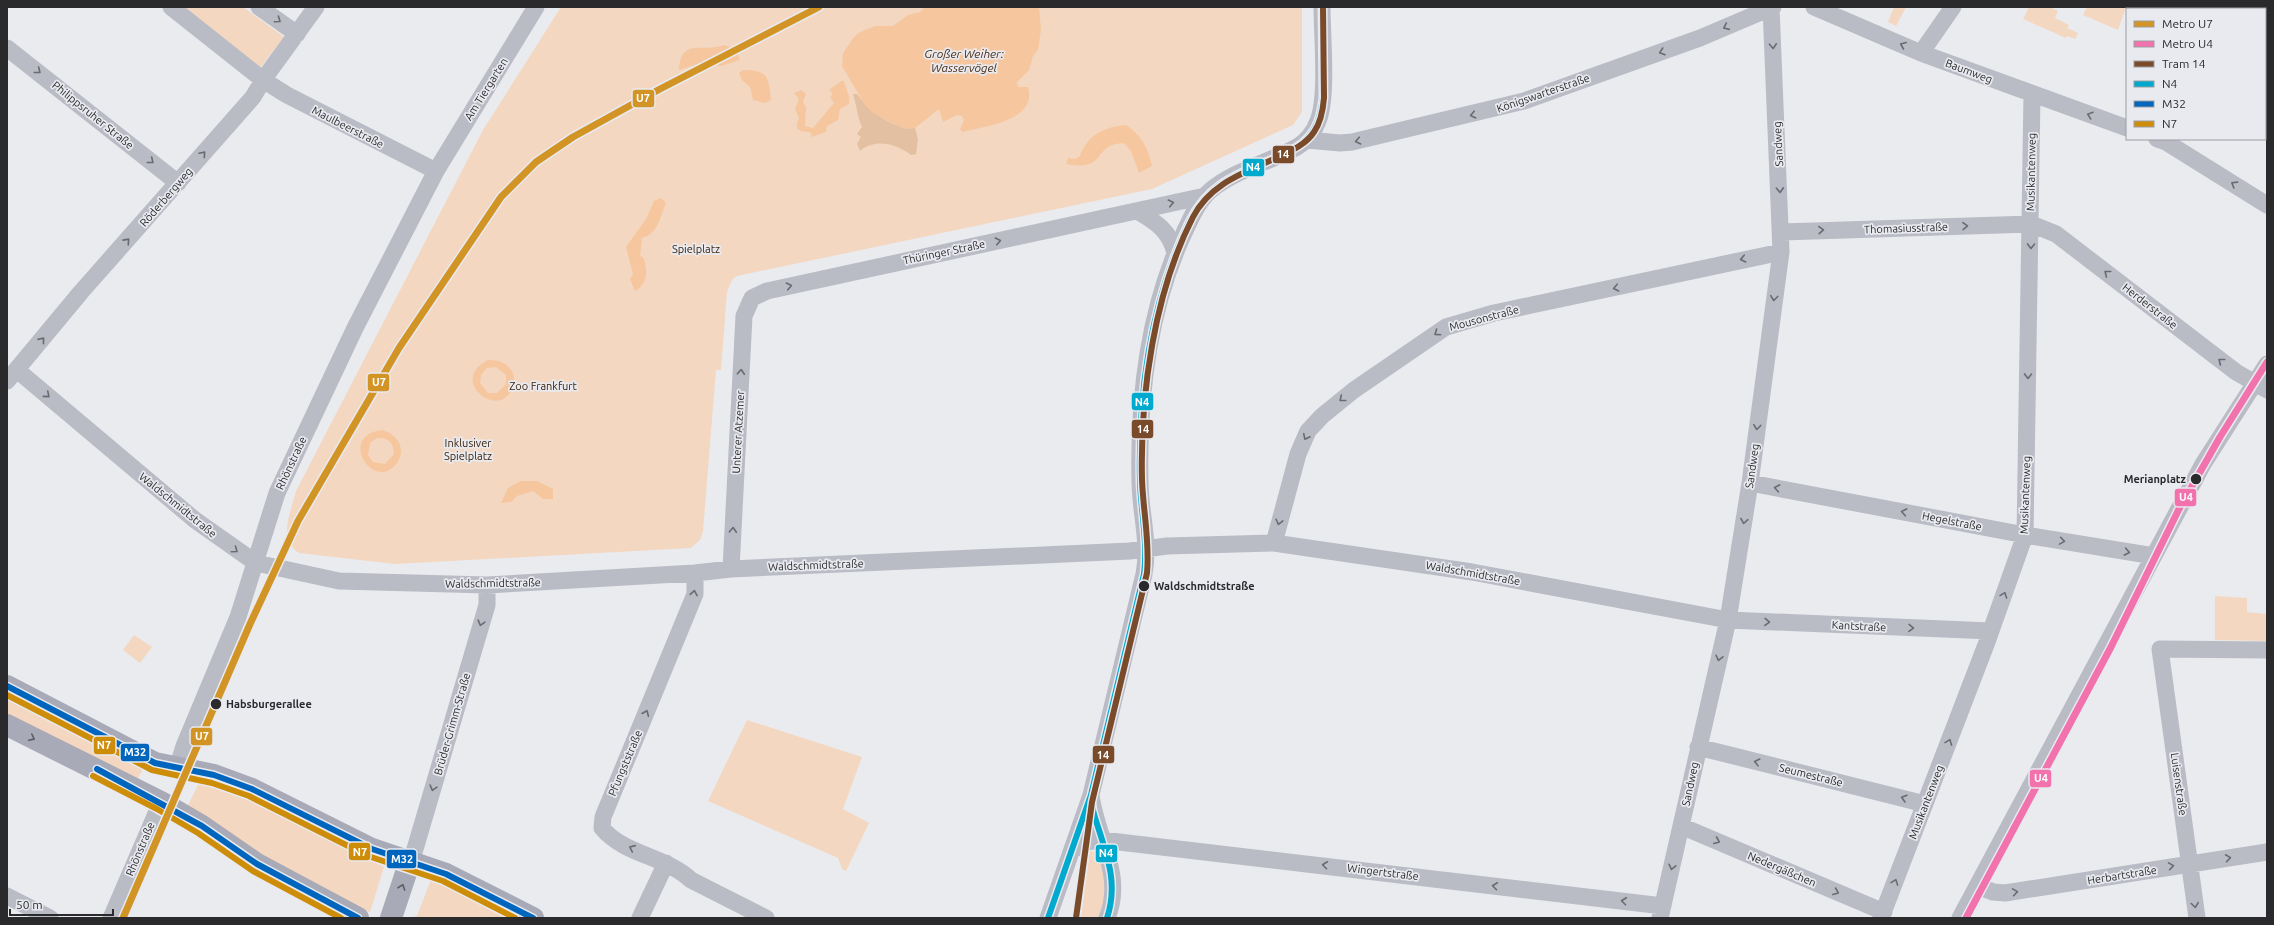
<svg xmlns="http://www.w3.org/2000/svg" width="2274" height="925" viewBox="0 0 2274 925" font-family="Ubuntu,sans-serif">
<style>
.green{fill:#f3d7c0}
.forest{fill:#e3c0a1}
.water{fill:#f6c79f;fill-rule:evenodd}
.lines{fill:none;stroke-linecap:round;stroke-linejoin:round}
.street{stroke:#b9bbc5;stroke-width:17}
.primary{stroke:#a9aab8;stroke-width:22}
.bus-1-casing{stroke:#e9eaf0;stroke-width:9}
.bus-2-casing{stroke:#e9eaf0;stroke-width:9}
.bus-3-casing{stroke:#e9eaf0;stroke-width:9}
.bus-1{stroke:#00a9ce;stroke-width:6}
.bus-2{stroke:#0065bd;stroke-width:6}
.bus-3{stroke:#ce8d09;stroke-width:6}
.tram-1-casing{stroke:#e9eaf0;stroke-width:9}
.tram-1{stroke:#7a4b2a;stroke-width:6}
.metro-1-casing{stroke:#e9eaf0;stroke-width:10}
.metro-2-casing{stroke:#e9eaf0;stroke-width:10}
.metro-1{stroke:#d19425;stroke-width:7}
.metro-2{stroke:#f172ac;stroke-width:7}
.oneway{stroke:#6a6b71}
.oneway2{stroke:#5d5d64}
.stop-dot{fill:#2a2a2c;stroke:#e9eaf0;stroke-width:1.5}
.labels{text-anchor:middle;stroke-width:3.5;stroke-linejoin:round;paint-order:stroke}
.street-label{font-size:11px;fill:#2a2a2c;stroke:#e9eaf0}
.park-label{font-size:11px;fill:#3c2208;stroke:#e9eaf0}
.stop-label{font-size:11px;font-weight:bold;fill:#2a2a2c;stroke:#e9eaf0;text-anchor:start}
.water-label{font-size:12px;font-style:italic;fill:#4b2f16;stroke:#e9eaf0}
.line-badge{stroke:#e9eaf0;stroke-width:1.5}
.badge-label{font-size:11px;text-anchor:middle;font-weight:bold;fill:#fff}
</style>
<rect width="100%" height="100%" fill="#eaebef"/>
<!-- green -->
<path class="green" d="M181,7H243L284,37L260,68Z
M561,7H1302V112L1293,125L1152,189L737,276L732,280L727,292L721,370H716L703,531L700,540L691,548L395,564L299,553C277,539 291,512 296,491L483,130Z
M1894,7H1906L1896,26L1888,22Z
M2029,7H2050L2058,11L2055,18L2069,25L2067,28L2078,33L2075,39L2067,36L2066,38L2023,19Z
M2087,7H2126L2118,30L2083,15Z
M2215,596L2247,598V612L2267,614V641L2215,640Z
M134,635L152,647L140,663L123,650Z
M7,692L144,766L137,781L7,718Z
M747,720L862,757L843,809L869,823L846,871L842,869L838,858L708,801Z
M200,781C265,797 325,835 384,867L370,912L353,908L217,830L187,807Z
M1090,851L1097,852L1106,876L1102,918H1081Z
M432,877L515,918H405L417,916Z"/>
<!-- forest -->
<path class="forest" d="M853,94H857C869,111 894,130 915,128L918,139L916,154L911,155C896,144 876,138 860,151L857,144L861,137L857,134L862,127C857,116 857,106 853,94Z"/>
<!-- water -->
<path class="water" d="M925,7H1039L1041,30L1038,50L1033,56L1029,70L1017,82L1018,87H1028C1038,121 984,126 962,132L960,129L964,120L962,116L957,115L943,122L939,109L915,128L904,129L873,113L865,105L842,66L843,53L854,37L860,32L875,26H893L908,15L920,12Z
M724,45L736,49L740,60L721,66L702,63L679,70C681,37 701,53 724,45Z
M743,70C768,70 769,77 771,100L765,103L753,100L750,87L742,80L739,73Z
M841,81H844L849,97V104L840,109L838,120L827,126L826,132L812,137L810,132C800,132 793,130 799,118L795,109L799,99L794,93L801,90L806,94L803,102L806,107L805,126L813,128L834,103L830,97L832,95L831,91L829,90Z
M1126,125C1142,136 1148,148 1152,166L1139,173L1131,151L1124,143C1091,144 1109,172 1066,164L1068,158L1075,159L1080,156C1088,134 1104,127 1126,125Z
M661,198L666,203C660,217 658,234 642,238L640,256L643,257C648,269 648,284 635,291L630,279L633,274L626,247L646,219L654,201Z
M488,360C503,359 518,369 513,386C502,423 446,381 488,360ZM496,367L506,375V384L497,393H488L480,383L481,375L487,368Z
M382,430C397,434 407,448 397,463C374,494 336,436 382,430ZM377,438C388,437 394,443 394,454L385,464L373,462L368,455L370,443Z
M521,481H537L553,489V499H543L533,491L517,496L511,502L501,503L508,488Z"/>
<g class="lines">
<!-- street -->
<path class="street" d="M171,7L263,80L287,95L436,171
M259,7L297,34
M1814,7L1921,53L2127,128
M7,48L178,183
M1921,53L1953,7
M2157,139L2166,142L2267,205
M1307,140L1340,143L1352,142L1524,101L1700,38L1773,7
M1137,211C1156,222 1170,231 1175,253
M1782,232L2031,224L2056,234L2236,372L2267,390
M17,370L195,520L256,563L339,581L487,585L695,573L731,569L1130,551L1167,546L1274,543L1472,572L1728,620L1991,631
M7,381L81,292L253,97L263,80L316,7
M1750,483L2025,535L2154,556
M1274,543L1298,454L1308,431L1322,416L1354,390L1446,327L1494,313L1781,252
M731,569L744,316L752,298L767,291L1205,196
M695,573V594L603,817L602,828C624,855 666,856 691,880L766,918
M1698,747L1925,804
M177,769L184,746L238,617L277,493L355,328L436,171L536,7
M1091,795C1096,837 1125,875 1107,918
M1681,826L1884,912
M1073,850L1085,842L1102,840L1663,906
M410,861L415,849L487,605V585
M1978,886L1993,892L2005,893L2267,852
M7,896L50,918
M111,918L161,802
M640,918L666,863
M1048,918L1091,795L1144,574C1150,542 1140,512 1140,481C1138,396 1148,310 1184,233C1191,218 1198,201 1211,190C1235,170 1270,162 1297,147C1307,141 1314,132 1318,121C1328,97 1322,35 1322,7
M1660,918L1728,620L1750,483L1781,252L1771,7
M1881,918L1987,642L2025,535L2032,95
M1960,918L2203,464L2267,364
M2197,918L2160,649L2267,650"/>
<!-- primary -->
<path class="primary" d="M7,686L155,763L214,775L252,789L372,849L446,874L533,918
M7,725L161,802L202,826L257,864L358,918
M391,918L410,861"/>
<!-- bus-1 casing -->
<g class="bus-1-casing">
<path id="bus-1" d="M1092,790C1090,803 1094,815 1098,827C1108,858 1118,885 1107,918
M1048,918L1091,795L1144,574C1148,542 1141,512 1140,481C1138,391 1150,303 1189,222C1209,181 1241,173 1279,156C1290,151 1301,146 1309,136C1319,125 1321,111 1323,97L1322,7"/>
</g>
<!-- bus-2 casing -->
<g class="bus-2-casing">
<path id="bus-2" d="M7,686L155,763L214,775L252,789L372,849L446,874L533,918
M97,769L202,826L257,864L358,918"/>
</g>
<!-- bus-3 casing -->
<g class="bus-3-casing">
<path id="bus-3" d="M7,695L152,770L212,783L249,796L368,856L443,881L515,918
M93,776L157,809L198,833L253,871L341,918"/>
</g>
<!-- bus-1 -->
<use href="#bus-1" class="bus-1"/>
<!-- bus-2 -->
<use href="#bus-2" class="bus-2"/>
<!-- bus-3 -->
<use href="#bus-3" class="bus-3"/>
<!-- tram-1 casing -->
<g class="tram-1-casing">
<path id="tram-1" d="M1076,918L1092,802L1147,573C1150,541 1143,511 1142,479C1140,395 1154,293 1193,217C1211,182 1247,172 1280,156C1293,150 1306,144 1314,132C1321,122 1323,110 1324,98L1323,7"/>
</g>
<!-- tram-1 -->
<use href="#tram-1" class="tram-1"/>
<!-- metro-1 casing -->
<g class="metro-1-casing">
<path id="metro-1" d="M123,918L250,624L298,521L399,348L501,197L536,162L573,137L660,89L819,7"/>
</g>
<!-- metro-2 casing -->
<g class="metro-2-casing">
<path id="metro-2" d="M1966,918L2111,647L2179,509L2220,437L2267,362"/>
</g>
<!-- metro-1 -->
<use href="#metro-1" class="metro-1"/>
<!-- metro-2 -->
<use href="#metro-2" class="metro-2"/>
</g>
<!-- one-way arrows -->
<defs><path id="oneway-chevron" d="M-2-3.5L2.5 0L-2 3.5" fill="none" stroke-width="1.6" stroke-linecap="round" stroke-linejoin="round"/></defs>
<g class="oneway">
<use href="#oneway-chevron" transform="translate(278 20) rotate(35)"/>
<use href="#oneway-chevron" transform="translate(1726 27) rotate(156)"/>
<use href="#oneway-chevron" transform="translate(1903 45) rotate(-157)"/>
<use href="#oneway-chevron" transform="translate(1773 46) rotate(87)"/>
<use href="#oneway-chevron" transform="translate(1662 52) rotate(161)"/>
<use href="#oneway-chevron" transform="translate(38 71) rotate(38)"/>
<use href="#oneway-chevron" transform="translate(1473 115) rotate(167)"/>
<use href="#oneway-chevron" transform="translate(2090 115) rotate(-161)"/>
<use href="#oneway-chevron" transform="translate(1358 141) rotate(168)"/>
<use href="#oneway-chevron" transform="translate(203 154) rotate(-49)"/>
<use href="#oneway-chevron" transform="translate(151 161) rotate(39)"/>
<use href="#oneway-chevron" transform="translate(2234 184) rotate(-148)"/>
<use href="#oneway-chevron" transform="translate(1780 190) rotate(87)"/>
<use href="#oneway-chevron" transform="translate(1171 203) rotate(-12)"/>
<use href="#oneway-chevron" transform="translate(1965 226) rotate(-2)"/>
<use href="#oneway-chevron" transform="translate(1821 230) rotate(-2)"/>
<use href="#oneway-chevron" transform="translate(127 241) rotate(-48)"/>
<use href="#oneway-chevron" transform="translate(998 241) rotate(-12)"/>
<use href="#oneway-chevron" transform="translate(2031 246) rotate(91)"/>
<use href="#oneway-chevron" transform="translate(1743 259) rotate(167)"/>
<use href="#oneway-chevron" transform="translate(2107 273) rotate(-142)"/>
<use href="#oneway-chevron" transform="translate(789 286) rotate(-12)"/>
<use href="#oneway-chevron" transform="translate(1616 288) rotate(168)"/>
<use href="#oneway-chevron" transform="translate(1774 298) rotate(97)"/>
<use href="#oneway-chevron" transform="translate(1437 333) rotate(146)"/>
<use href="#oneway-chevron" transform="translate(42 340) rotate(-51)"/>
<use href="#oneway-chevron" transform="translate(2221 361) rotate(-142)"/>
<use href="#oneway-chevron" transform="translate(741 372) rotate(-87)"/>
<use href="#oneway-chevron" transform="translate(2028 376) rotate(91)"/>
<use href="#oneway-chevron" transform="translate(47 395) rotate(40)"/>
<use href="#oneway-chevron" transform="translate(1342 399) rotate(141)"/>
<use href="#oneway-chevron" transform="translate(1757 427) rotate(97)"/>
<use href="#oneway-chevron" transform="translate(1306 437) rotate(116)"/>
<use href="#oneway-chevron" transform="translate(1777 488) rotate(-169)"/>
<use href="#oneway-chevron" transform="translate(1904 512) rotate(-169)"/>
<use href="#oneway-chevron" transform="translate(1744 521) rotate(99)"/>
<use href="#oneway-chevron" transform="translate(1279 522) rotate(104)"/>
<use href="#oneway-chevron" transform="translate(733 530) rotate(-87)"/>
<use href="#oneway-chevron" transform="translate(2062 541) rotate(9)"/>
<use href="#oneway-chevron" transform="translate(235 550) rotate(35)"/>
<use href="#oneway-chevron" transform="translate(2127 552) rotate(11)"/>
<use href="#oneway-chevron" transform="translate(694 593) rotate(-80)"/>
<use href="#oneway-chevron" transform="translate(2004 595) rotate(-70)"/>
<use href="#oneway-chevron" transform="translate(1767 622) rotate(2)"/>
<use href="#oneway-chevron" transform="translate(481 623) rotate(106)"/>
<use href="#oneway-chevron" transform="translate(1911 628) rotate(2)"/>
<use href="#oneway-chevron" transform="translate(1719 658) rotate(103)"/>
<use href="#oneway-chevron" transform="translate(646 713) rotate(-67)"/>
<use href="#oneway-chevron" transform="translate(1949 742) rotate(-69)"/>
<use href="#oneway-chevron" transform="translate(1757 762) rotate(-166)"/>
<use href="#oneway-chevron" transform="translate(433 788) rotate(106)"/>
<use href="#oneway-chevron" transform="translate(1904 798) rotate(-164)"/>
<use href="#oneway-chevron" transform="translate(1717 841) rotate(23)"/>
<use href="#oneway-chevron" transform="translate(632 848) rotate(-156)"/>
<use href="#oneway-chevron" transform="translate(2228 858) rotate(-8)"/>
<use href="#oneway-chevron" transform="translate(1325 865) rotate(-173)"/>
<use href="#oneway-chevron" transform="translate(2171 866) rotate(-9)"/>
<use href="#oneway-chevron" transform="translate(1672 867) rotate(103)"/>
<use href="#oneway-chevron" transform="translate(1895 882) rotate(-69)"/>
<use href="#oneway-chevron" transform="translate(1495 886) rotate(-173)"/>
<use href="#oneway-chevron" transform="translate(1836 892) rotate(23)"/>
<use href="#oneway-chevron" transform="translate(2015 892) rotate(-9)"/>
<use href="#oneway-chevron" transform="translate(1624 901) rotate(-173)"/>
<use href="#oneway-chevron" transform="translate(2195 905) rotate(82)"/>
</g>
<g class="oneway2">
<use href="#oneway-chevron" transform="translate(32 738) rotate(27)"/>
<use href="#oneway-chevron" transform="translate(402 887) rotate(-71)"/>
</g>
<!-- markers -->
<g class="stop-dot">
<circle cx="2196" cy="479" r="6"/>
<circle cx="1144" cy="586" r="6"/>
<circle cx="216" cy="704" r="6"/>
</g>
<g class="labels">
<!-- street labels -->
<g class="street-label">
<text transform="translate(1969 71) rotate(21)" y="4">Baumweg</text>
<text transform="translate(486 89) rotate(-58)" y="4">Am Tiergarten</text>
<text transform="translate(1543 93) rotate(-19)" y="4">Königswarterstraße</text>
<text transform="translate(93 115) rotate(39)" y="4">Philippsruher Straße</text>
<text transform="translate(348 127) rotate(27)" y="4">Maulbeerstraße</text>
<text transform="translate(1778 144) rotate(-93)" y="4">Sandweg</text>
<text transform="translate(2031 172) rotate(-89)" y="4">Musikantenweg</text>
<text transform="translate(166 197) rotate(-49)" y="4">Röderbergweg</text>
<text transform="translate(1906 228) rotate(-2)" y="4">Thomasiusstraße</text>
<text transform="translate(944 252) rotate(-12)" y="4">Thüringer Straße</text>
<text transform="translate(2150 306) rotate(38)" y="4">Herderstraße</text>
<text transform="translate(1484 318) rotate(-15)" y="4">Mousonstraße</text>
<text transform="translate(738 432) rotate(-87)" y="4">Unterer Atzemer</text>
<text transform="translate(291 463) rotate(-65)" y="4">Rhönstraße</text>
<text transform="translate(1752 466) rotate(-82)" y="4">Sandweg</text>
<text transform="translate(2025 495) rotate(-88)" y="4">Musikantenweg</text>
<text transform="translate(178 505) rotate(39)" y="4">Waldschmidtstraße</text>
<text transform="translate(1952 521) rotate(11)" y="4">Hegelstraße</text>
<text transform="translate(816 565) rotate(-2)" y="4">Waldschmidtstraße</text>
<text transform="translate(1473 573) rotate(10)" y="4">Waldschmidtstraße</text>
<text transform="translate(493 583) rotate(-1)" y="4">Waldschmidtstraße</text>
<text transform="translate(1859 626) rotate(3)" y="4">Kantstraße</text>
<text transform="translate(452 724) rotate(-74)" y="4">Brüder-Grimm-Straße</text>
<text transform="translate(625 763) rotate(-67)" y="4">Pfungststraße</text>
<text transform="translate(1811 775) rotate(14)" y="4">Seumestraße</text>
<text transform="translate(1690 784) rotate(-78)" y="4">Sandweg</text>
<text transform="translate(2179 784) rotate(82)" y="4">Luisenstraße</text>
<text transform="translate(1926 802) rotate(-69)" y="4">Musikantenweg</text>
<text transform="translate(140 849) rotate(-67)" y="4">Rhönstraße</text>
<text transform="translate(1782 869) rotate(23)" y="4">Nedergäßchen</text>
<text transform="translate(1383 872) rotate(7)" y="4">Wingertstraße</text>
<text transform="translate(2122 875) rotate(-9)" y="4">Herbartstraße</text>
</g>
<!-- park labels -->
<g class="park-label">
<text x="696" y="253">Spielplatz</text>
<text x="543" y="390">Zoo Frankfurt</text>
<text x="468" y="447">Inklusiver<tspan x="468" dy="13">Spielplatz</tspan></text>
</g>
<!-- stop labels -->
<g class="stop-label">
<text x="2186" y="483" text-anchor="end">Merianplatz</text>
<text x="1154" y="590">Waldschmidtstraße</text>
<text x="226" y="708">Habsburgerallee</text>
</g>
<!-- water labels -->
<g class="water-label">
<text x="964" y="58">Großer Weiher:<tspan x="964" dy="14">Wasservögel</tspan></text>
</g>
</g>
<g class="line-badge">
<rect x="632" y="89" width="23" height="19" rx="4" fill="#d19425"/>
<rect x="1272" y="145" width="23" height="19" rx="4" fill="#7a4b2a"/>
<rect x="1242" y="158" width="23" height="19" rx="4" fill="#00a9ce"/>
<rect x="367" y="373" width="23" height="19" rx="4" fill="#d19425"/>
<rect x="1131" y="392" width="23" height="19" rx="4" fill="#00a9ce"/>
<rect x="1131" y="419" width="23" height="20" rx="4" fill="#7a4b2a"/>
<rect x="2174" y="488" width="23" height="19" rx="4" fill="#f172ac"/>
<rect x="190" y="727" width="23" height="19" rx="4" fill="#d19425"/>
<rect x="93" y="736" width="23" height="19" rx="4" fill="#ce8d09"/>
<rect x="120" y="743" width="30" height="19" rx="4" fill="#0065bd"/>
<rect x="1092" y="745" width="23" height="19" rx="4" fill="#7a4b2a"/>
<rect x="2029" y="769" width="23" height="19" rx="4" fill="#f172ac"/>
<rect x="348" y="842" width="23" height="19" rx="4" fill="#ce8d09"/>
<rect x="1095" y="844" width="23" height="19" rx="4" fill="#00a9ce"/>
<rect x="386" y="849" width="31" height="20" rx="4" fill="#0065bd"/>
</g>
<g class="badge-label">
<text x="643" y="102">U7</text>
<text x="1283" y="158">14</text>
<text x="1253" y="171">N4</text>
<text x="379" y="386">U7</text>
<text x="1142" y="406">N4</text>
<text x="1143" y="433">14</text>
<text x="2186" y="501">U4</text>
<text x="202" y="740">U7</text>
<text x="104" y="749">N7</text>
<text x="135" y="756">M32</text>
<text x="1103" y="759">14</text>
<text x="2041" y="782">U4</text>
<text x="360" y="856">N7</text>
<text x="1106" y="857">N4</text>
<text x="402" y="863">M32</text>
</g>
<!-- border -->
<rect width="2274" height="925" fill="none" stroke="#2a2a2c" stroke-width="16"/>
<!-- legend -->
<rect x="2126" y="8" width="140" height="132" fill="#e9eaf0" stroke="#9d9da2"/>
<rect x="2134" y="21" width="20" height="6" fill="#d19425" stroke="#9d9da2"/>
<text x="2162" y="28" font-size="12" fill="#2a2a2c">Metro U7</text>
<rect x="2134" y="41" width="20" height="6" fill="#f172ac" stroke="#9d9da2"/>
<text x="2162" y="48" font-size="12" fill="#2a2a2c">Metro U4</text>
<rect x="2134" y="61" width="20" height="6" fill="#7a4b2a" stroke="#9d9da2"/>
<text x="2162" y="68" font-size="12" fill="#2a2a2c">Tram 14</text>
<rect x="2134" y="81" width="20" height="6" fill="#00a9ce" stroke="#9d9da2"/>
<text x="2162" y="88" font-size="12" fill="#2a2a2c">N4</text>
<rect x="2134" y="101" width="20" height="6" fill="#0065bd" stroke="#9d9da2"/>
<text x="2162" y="108" font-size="12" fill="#2a2a2c">M32</text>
<rect x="2134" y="121" width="20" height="6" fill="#ce8d09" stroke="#9d9da2"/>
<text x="2162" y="128" font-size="12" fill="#2a2a2c">N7</text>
<!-- scale -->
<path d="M10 909v6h103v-6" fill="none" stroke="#2a2a2c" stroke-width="2"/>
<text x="16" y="909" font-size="12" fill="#2a2a2c" stroke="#e9eaf0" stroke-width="3" paint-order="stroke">50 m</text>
</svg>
